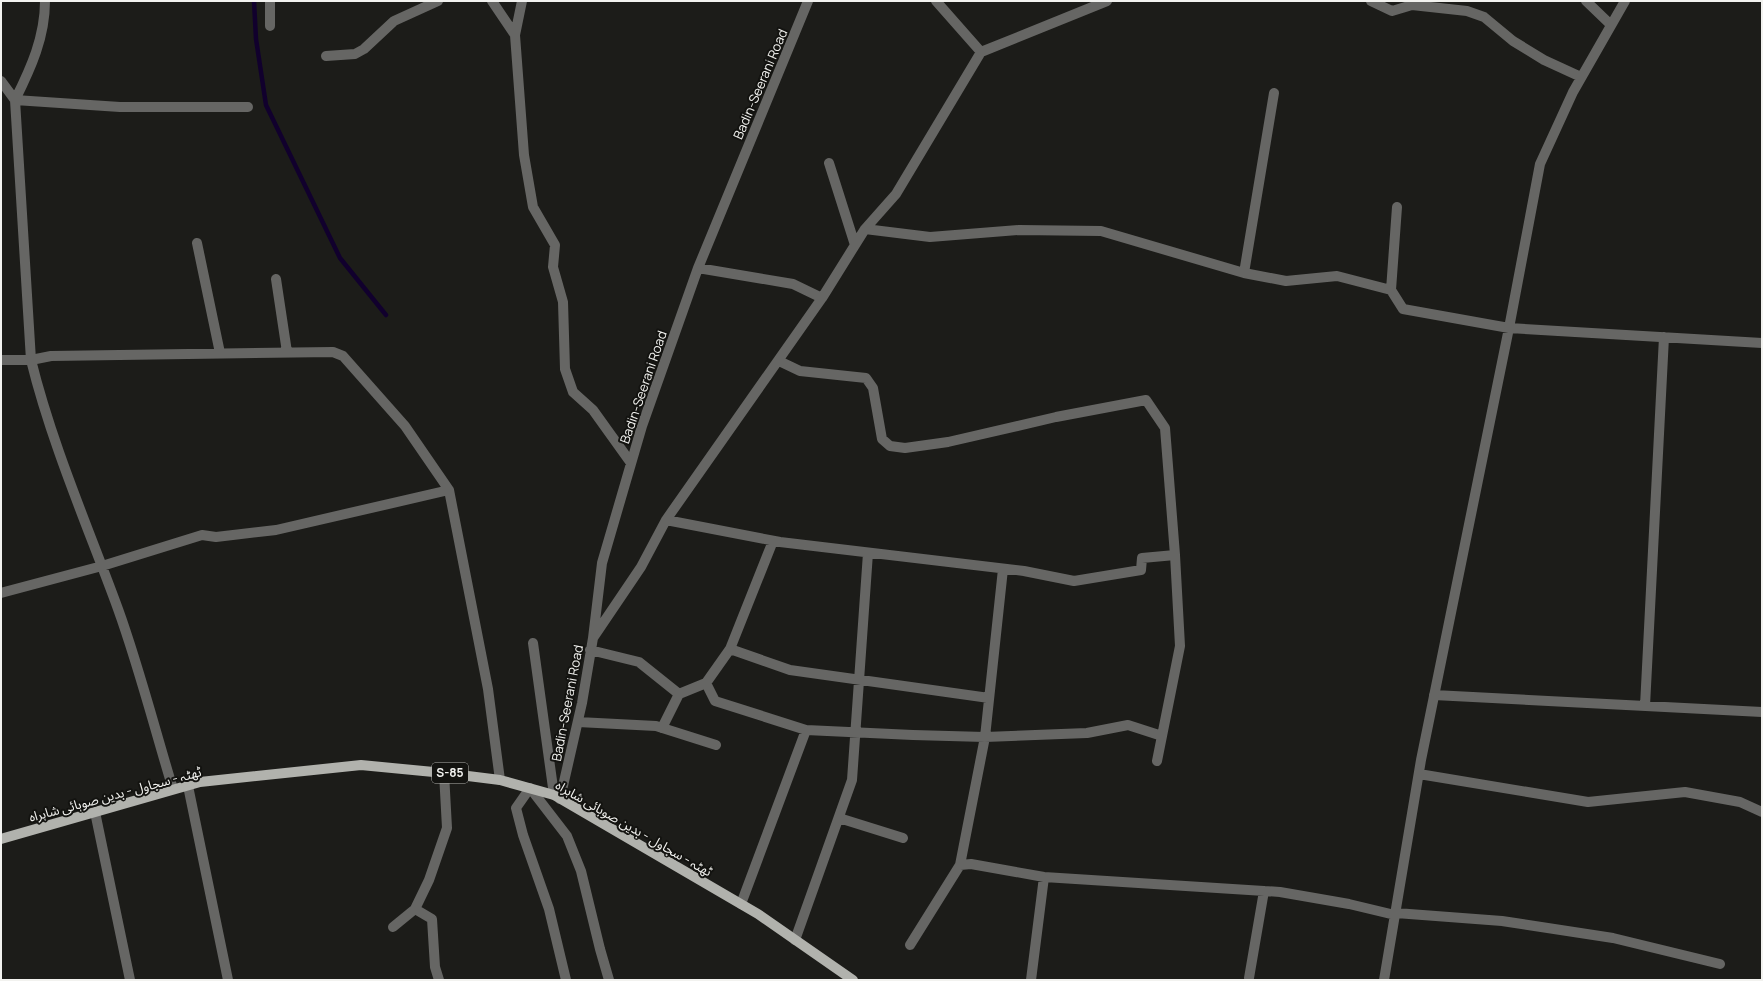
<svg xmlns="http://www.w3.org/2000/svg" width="1763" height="981" viewBox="0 0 1763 981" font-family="Manrope,'Noto Sans Arabic',sans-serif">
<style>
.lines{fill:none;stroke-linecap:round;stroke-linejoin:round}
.stream{stroke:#11002d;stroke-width:4.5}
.minor{stroke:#666664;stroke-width:10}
.major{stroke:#b1b2ad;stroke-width:10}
.labels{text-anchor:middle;stroke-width:4;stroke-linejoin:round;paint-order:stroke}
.shield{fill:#131310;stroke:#afafac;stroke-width:1}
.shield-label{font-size:12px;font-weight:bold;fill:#f2f2ef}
.street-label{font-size:13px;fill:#f2f2ef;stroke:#131310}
</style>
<rect width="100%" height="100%" fill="#1c1c19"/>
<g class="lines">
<!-- stream -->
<path class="stream" d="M254,1L256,39L266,105L340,258L386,315"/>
<!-- minor -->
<path class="minor" d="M45,1C45,37 31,68 15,100L31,360C52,445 88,527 118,609C139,667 155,730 173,789
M492,1L515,35
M522,1L515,35L524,155L533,207L555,245L553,267L563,302L565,369L573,392L593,410L631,463
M936,1L981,52
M1371,1L1392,11L1412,5L1467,11L1484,17L1513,41L1544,60L1581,77
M1586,1L1611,25
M270,26V1
M326,56L355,54L364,49L394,21L438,1
M1,81L15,100L120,107H248
M829,163L855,245
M865,229L930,237L1019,230L1101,231L1244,273L1286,281L1337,276L1391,290L1403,309L1509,328L1762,343
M197,243L220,353
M698,268L793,284L822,298
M1244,273L1274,93
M276,279L287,352
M1391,290L1397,207
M1,360H31L51,356L333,352L343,356L405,426L449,490L488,689L500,780
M666,520L780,542L1024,571L1074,581L1141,570L1142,558L1175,555L1165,428L1146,400L1056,417L948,442L905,448L890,446L882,439L873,388L866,378L800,371L779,361
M1,593L102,566L202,535L216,537L276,530L449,490
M593,638L641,567L666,520L822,298L865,229L896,194L981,52L1107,1
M533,643L554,795
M730,649L790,670L989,698
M590,650L639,662L679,694
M706,683L715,701L806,730L913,735L985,737L1087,733L1128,725L1162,736
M1434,695L1762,712
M1645,706L1664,337
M578,722L656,726L716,745
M662,728L679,694L706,683L730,649L773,541
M1157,761L1180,646L1175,555
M1419,774L1588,802L1685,792L1740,802L1762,812
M188,786L228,980
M560,799L582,703L593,638L602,563L642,426L698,268L808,1
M95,812L130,980
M839,818L903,838
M960,865L971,864L1044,877L1280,892L1349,904L1395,915L1396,913L1502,921L1613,938L1720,964
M741,904L806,730
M415,909L432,919L435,967L439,980
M393,927L415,909L429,880L447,828L444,773
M795,940L852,780L868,553
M910,945L960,865L985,737L1003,569
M1249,978L1264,891
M566,980L549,909L523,835L516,808L530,788L567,836L581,871L600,949L609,980
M1031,980L1044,877
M1384,980L1421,760L1509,328L1540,164L1573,92L1625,1"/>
<!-- major -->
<path class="major" d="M1,839L200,782L361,765L444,773L500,780L554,795L758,914L853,980"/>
</g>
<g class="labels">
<!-- shield labels -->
<rect class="shield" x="432" y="763" width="36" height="20" rx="3"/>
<g class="shield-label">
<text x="450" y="777">S-85</text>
</g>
<!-- street labels -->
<g class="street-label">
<text transform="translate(760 84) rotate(-67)" y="5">Badin-Seerani Road</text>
<text transform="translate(643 387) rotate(-71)" y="5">Badin-Seerani Road</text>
<text transform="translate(567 703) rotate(-79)" y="5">Badin-Seerani Road</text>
<text transform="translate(115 794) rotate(-15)" y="5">ٹھٹہ - سجاول - بدین صوبائی شاہراہ</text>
<text transform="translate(634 828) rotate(30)" y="5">ٹھٹہ - سجاول - بدین صوبائی شاہراہ</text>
</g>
</g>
<!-- border -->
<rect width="1763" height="981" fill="none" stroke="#f2f2ef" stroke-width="4"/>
</svg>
